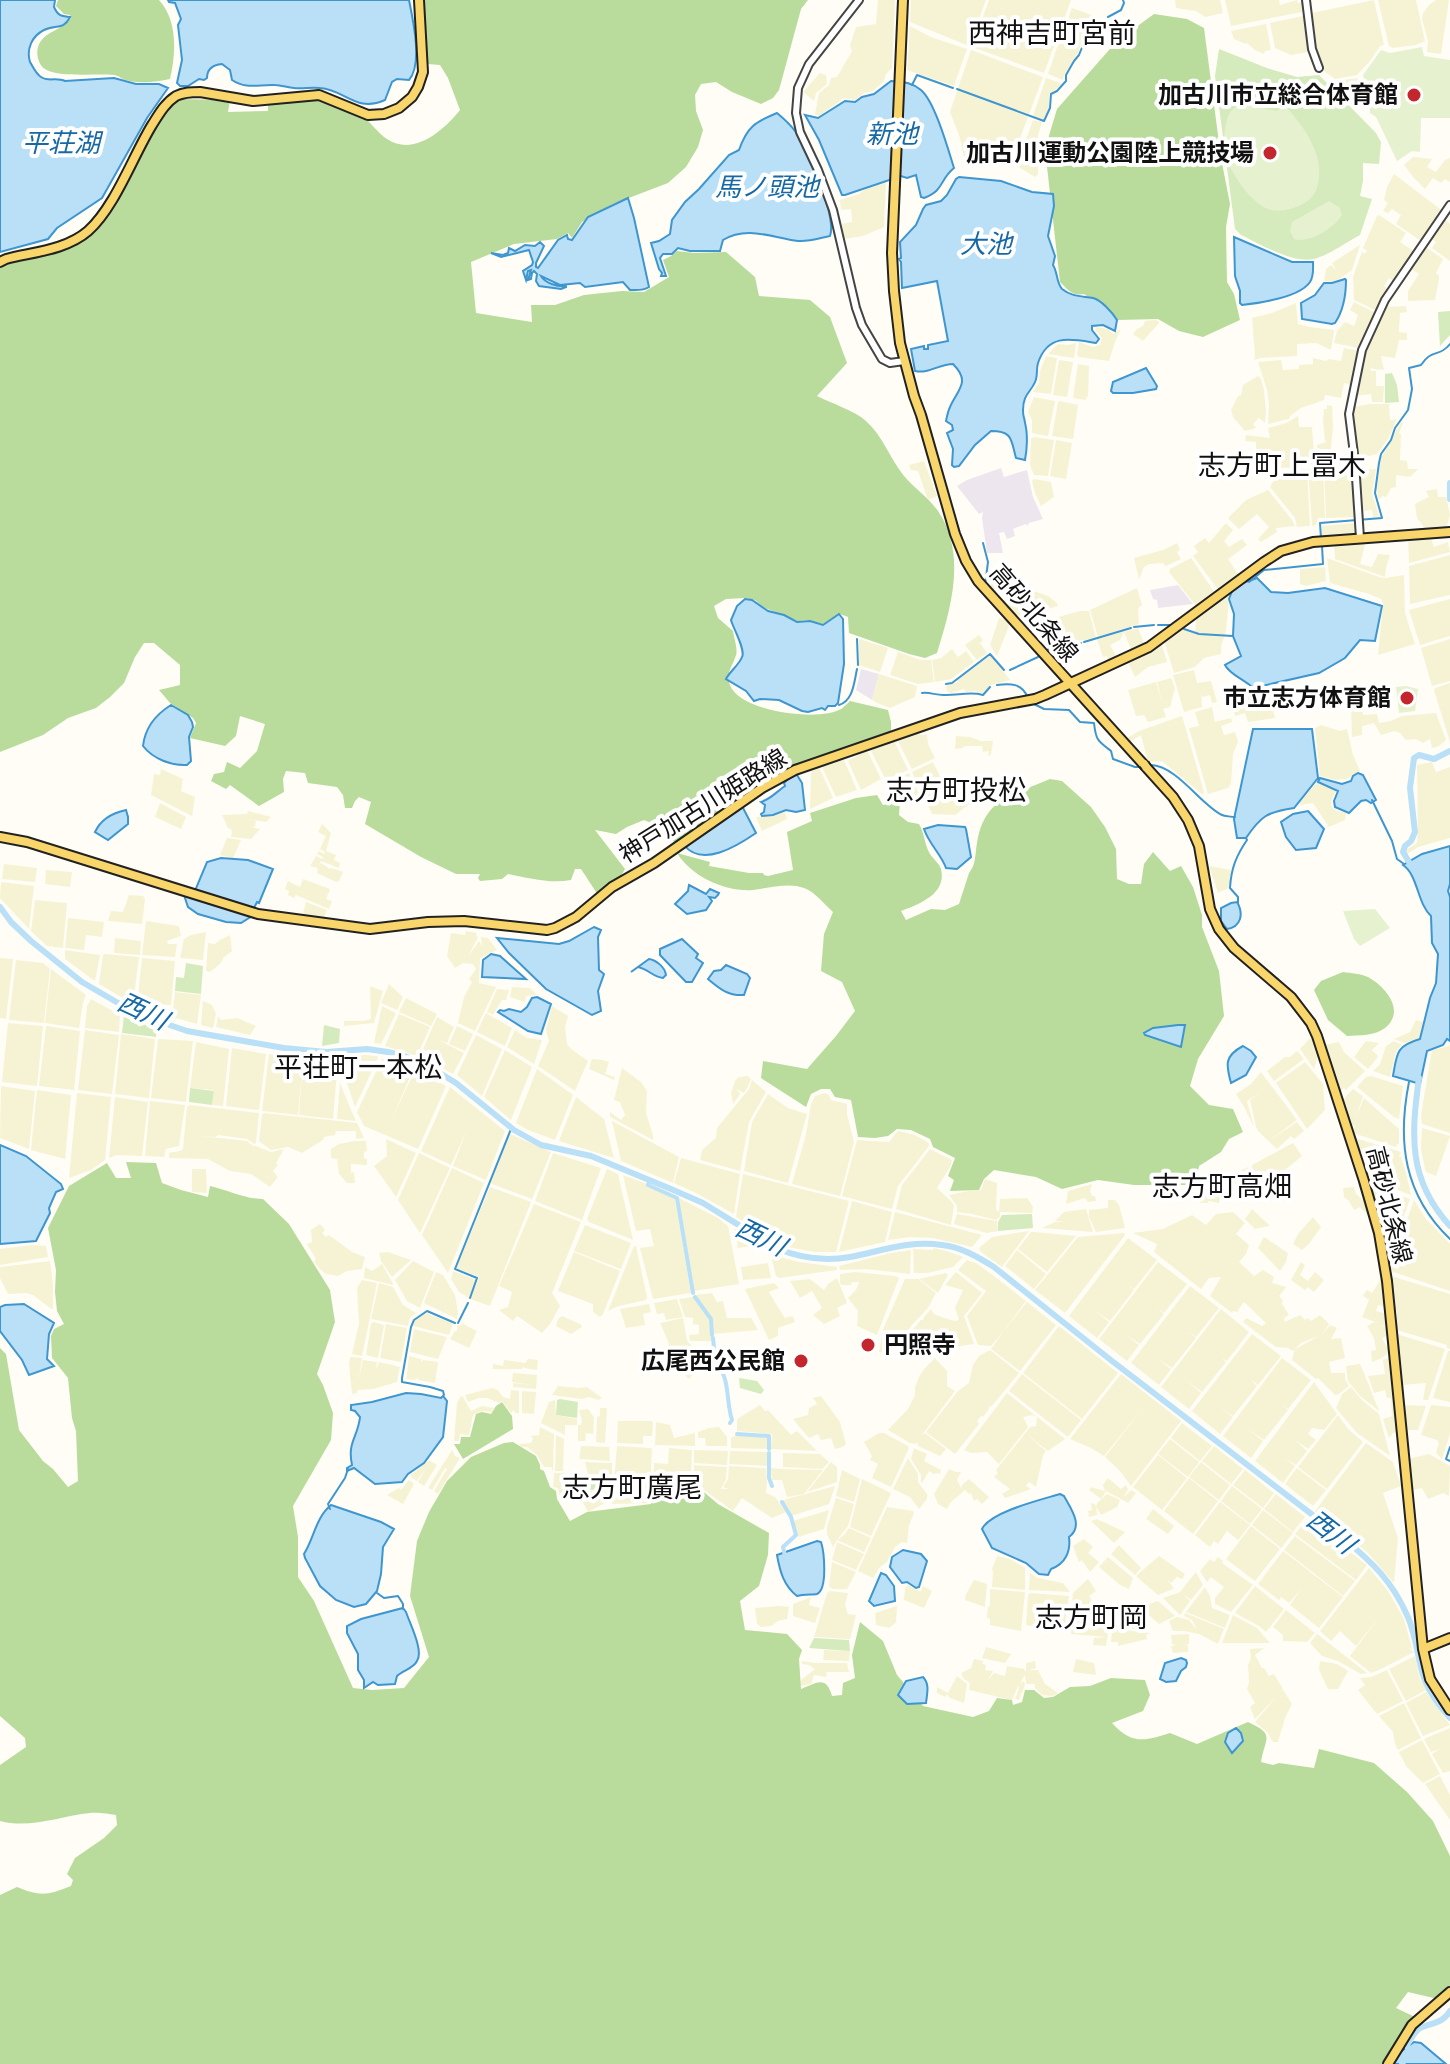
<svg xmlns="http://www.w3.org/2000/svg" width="1450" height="2064" viewBox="0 0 1450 2064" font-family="'IBM Plex Serif','Noto Sans JP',serif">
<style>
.industrial{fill:#eee6ef}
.farmland{fill:#f6f3d4}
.green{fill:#d5ebbd}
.forest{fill:#b9dc9c}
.pitch{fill:#e6f2cf}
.water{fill:#b9e0f7;stroke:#3f96cf;stroke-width:2}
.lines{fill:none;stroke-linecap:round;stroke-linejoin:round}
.stream{stroke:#3f96cf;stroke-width:2}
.canal{stroke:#b9e0f7;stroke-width:4}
.river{stroke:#b9e0f7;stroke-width:6}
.minor-casing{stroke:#444;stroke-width:10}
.major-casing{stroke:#222;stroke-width:12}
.minor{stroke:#fff;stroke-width:6}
.major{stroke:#f9d66b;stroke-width:8}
.major-bridge-casing{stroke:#222;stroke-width:12;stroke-linecap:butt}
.major-bridge{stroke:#f9d66b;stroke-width:8}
.poi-dot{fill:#c4262e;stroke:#fff;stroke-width:3}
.labels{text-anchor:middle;stroke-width:8;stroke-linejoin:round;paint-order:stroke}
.poi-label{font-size:24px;font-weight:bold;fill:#111;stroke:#fff;text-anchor:end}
.street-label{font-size:24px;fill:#111;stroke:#fff}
.water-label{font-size:26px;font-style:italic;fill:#1768a6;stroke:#fff}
.quarter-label{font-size:28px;fill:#111;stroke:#fff}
</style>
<rect width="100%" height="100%" fill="#fffdf5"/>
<!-- industrial -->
<path class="industrial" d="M1001,468L1004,477L1027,470L1033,497L1043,519L1029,523L1027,526L1026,524L1013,529L1015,536L1007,539L1004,532L999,533L1003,553H987L982,518L983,512L979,514L957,486L967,480Z
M1178,585L1193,604L1158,608L1157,600L1153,599L1150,590Z
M861,669L879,674L872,700L856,690Z"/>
<!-- farmland -->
<path class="farmland" d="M878,0H895L892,68L886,74L884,81L873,91L864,93L855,100L844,98L819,116L815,114L819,93L829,85L831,78L837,77L852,51L850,45L856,27L876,24Z
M911,0H986L969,46L910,22Z
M989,0H1071L1044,73L972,47Z
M1175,0H1220L1223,13L1205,17L1196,11L1176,8Z
M1225,0H1279L1280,5L1297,0L1298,3L1302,2L1303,10L1302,12L1231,26Z
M1374,0L1384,45L1380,46L1370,61L1357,75L1335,79L1325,72L1317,53L1312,13Z
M1378,0H1416L1425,41L1416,45L1393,48L1389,46Z
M1436,0H1449L1441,54L1427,52L1428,41L1422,19L1423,13L1429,5Z
M1072,8L1103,19L1102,22L1084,38L1078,52L1064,75L1063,80L1048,74L1062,33L1065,32L1064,30Z
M1303,16L1308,52L1291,55L1275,48L1270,23Z
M1266,24L1271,50L1265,51L1264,54L1255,50L1247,43L1246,44L1234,39L1231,31Z
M910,26L931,37L967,49L954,86L907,70Z
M971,50L1043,77L1010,165L990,160L980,162L965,160L959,135L950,112Z
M820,73L826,75L827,84L816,93L814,101L803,92Z
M1046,78L1061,83V85L1049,95V109L1043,120L1033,116Z
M1358,78L1366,104L1345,91L1335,81Z
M1033,120L1042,122L1038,135V174L1035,177L1017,166Z
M1413,157L1432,159L1427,167L1436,172L1445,160L1450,158V182L1445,179L1441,183L1433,178L1425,189L1414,178L1404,165Z
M1394,174L1440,209L1441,214L1423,240L1421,241L1396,224L1401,215L1392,209L1388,213L1383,211L1388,203L1384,200L1387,187Z
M886,182L884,227L863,236L844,239L842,224L852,222L851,209L841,210L840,200L859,194L868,187Z
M1379,215L1406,233L1400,242L1415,252L1395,282L1389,278L1384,286L1389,290L1377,310H1375L1354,300L1353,277L1362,252L1365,254L1367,251L1363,248L1377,216Z
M1443,218L1450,224V261L1432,248L1436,242L1430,238Z
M1360,245L1352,270L1338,280L1332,282L1324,281L1326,269L1331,265L1337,271L1332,263Z
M1424,246L1443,259L1436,273L1439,276V280L1435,300L1408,301V291L1419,274L1410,268Z
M1354,302L1376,313L1359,348L1334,343L1337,331L1345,322L1354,326L1358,315L1350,310Z
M1296,303L1298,324L1309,327L1334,330L1331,350L1316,343L1297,344V356L1260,358L1254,360L1255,356L1252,318L1272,313Z
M1406,306L1407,312L1400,313L1399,329V332L1407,333V340H1399L1395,358L1381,356L1384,370L1373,369L1370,367L1371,371H1376V386H1384L1383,402H1372L1371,394L1354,396L1360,367L1363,366H1360L1363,352L1383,307Z
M1155,320L1159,321V323L1143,341L1133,334L1137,329L1143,326L1145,321Z
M1096,327L1108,329L1113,334L1119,330L1120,331L1115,342L1109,361L1079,357L1077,355L1079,342L1093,347L1100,345L1102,338L1095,330Z
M1076,343L1074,358L1048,354L1058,344L1068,345Z
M1344,348L1359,351L1352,385L1344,383L1341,398L1325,395L1324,400L1301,408L1290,416L1289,419L1268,424L1269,404L1267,390L1258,362L1281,360L1283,370L1299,369V365L1313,364V358L1326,361L1329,359L1341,361Z
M1046,356L1057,358L1051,394L1033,392L1039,383L1040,371Z
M1059,360L1073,362L1067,397L1053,395Z
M1078,364L1089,366L1088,396L1085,400L1073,398Z
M1258,376L1261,379L1264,390L1266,411L1265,423L1259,418L1253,424L1256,428L1245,431L1233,417L1231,410L1238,396L1241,395L1243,385Z
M1034,397L1055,401L1048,436L1032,433V420L1028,412Z
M1060,401L1078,405L1073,439L1052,436L1058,402Z
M1370,404H1389L1390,420L1397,419L1388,439L1377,454L1357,459L1352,407Z
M1327,405L1332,406L1333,427L1331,447L1336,463L1318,465L1317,449L1322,448H1317V445L1326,442L1325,441L1323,421L1324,409H1327Z
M1298,416L1299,427H1312L1315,465L1302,467L1301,461V467L1279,468L1282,463L1277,458L1256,462V442L1245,441L1246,435L1270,438L1268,428L1286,423Z
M1401,422L1403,423L1399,433L1401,434L1400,460L1407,461L1408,469H1418L1410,477L1396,475V487L1391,488L1386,497L1382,496L1380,499L1378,498L1377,488L1381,458Z
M1034,437L1054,440L1048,476L1034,475L1030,465L1031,439Z
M1056,440L1072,443L1066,479L1050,476Z
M924,461L937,496L928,500L918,471L911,470L909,465Z
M1352,466L1356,517L1326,518L1324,468L1344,470Z
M1323,468L1325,518H1318L1316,525L1312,526L1308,469Z
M1307,469L1310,526L1297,527L1295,518L1270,487L1279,471Z
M1376,469L1372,493L1379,516L1373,517L1372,510L1361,511L1358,470Z
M1034,479L1051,482L1054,497L1041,506L1035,493L1032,481Z
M1437,489L1438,497H1446L1450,515L1446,530L1427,531L1417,518L1415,504L1429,497L1426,491Z
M1268,490L1292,520L1295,526L1276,528L1277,532L1261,542L1258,539L1269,527L1257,514L1239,529L1228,518L1246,500Z
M1226,523L1233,530L1224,541L1229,547L1242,539L1247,545L1228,559L1240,577L1220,592L1193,556L1198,552L1194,546L1205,538L1209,543Z
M1356,523L1357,534L1354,537L1322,539V526Z
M1430,536L1434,547L1448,542L1450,552L1409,563L1408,538Z
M1366,540L1360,564L1372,567L1378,554L1390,555L1386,568L1385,577L1335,559L1334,543Z
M1177,543L1180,550L1177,552L1181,559L1166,566L1162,563L1149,564L1144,567L1139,579L1134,558L1163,550Z
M1450,555V595L1410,604L1409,566Z
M1191,558L1215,593L1197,607L1169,572L1170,569Z
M1327,558L1379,577L1385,578L1404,575L1405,613L1415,644L1378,655L1383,603L1381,599L1369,594L1330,583Z
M1325,567L1326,581L1306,586L1300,584V569Z
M1002,580L1048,596L1057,603L1058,606L1048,609L1049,616L1023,623L1001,601L1014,597L1012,588L996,592L991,588V583Z
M1233,587L1229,599L1226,631L1221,647V654L1204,658L1195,667L1174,673L1164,640L1180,627L1195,634L1196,619H1189Z
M1137,588L1142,605L1138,608L1139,624L1098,637L1090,610Z
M1450,599V636L1420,645L1409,610Z
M1080,611H1089L1096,638L1078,641L1059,640L1052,642L1047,620Z
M999,618L1009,620V626L997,656L990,645Z
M1138,628L1145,646L1132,652L1124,632L1120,640L1110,645L1118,659L1110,662L1107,656L1103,657L1097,639Z
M979,635L983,640L980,643L987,653L977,660L965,645Z
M859,639L888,648L880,672L859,665Z
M1450,639V681L1432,686L1421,648Z
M1161,642L1167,662L1148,667L1135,677L1127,660Z
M952,649L958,657L966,651L974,662L951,679L935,682L932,660L941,658Z
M898,652L921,660H931L934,682L918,684L890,675Z
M991,655L1010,680L991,685L983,693L975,691L966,692L964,689L951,693L947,691L946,686L958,682L957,680L961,677Z
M1194,670L1197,683L1211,681L1217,702L1212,703L1210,695L1202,697L1201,694L1202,707L1184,712L1173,675Z
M879,674L917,686L915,697L890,708L875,702L872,700Z
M1171,678L1175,688L1170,707L1163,709L1166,717L1148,722L1144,715L1136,716L1128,690L1156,682L1162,702L1157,682Z
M1450,683V742L1434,690L1435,688Z
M1268,692L1275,718L1248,722L1245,713L1235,716L1234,710L1244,707L1241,699Z
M1363,706V715L1377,714L1379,723L1391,721L1402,716L1436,713L1446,740L1439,746L1432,748L1430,739L1423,743L1416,739L1406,740L1400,733L1394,731L1381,735L1374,723L1362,726V735L1352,737L1351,707Z
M1212,707L1215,722L1231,718L1232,722L1221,726L1224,735L1235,732L1238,742L1233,754L1231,784L1228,788L1208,794L1189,728L1199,726L1195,712Z
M1182,716L1204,792L1203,795L1162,761L1148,762L1141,735L1130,742L1126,739L1139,731Z
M1321,725L1340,731L1347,729L1353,755L1360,771L1347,779L1335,780L1320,776L1315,728Z
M910,732L922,735L927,734L928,744L935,758L912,769L896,737Z
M956,736L970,737L981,741H993L991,755L988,756L989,751L983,752L982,746H964L963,748L955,749Z
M893,738L908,770L886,780L869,747Z
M867,750L881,779L861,790L848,761Z
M844,760L857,790L836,797L821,765L825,762Z
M933,762L946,789L963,781L970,786H976L980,796L955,815L932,814L912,772Z
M1432,762L1436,772L1450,767V838L1418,847L1406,855V850L1417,843L1418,830L1417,765Z
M819,767L833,798L810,809L811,772Z
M161,769L183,779L181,791L195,797L192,816L151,795L154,774L160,775Z
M909,773L921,798L913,802L910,798L896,800L887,784Z
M1317,782L1336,791L1331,801L1332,807L1337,811L1346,813L1345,820L1329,827L1313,803L1300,805L1299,803Z
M160,803L186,817L181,829L155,817Z
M248,811L271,817L266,822L247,819L256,821L255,826L251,827L260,829L251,839L231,837L232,830L228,828L222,815L247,814Z
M785,812L787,819L762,831L756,817L776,815Z
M322,824L331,833L326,851L336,855L334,860L340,863L339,868L321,861L319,865L321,863L330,869L332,868L343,872L339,881L336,882L317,873L318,868L310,866L316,856L322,859L323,857L317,854L319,851L324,854L325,852L320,849L326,836L318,832Z
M227,838L241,840L233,858L220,855Z
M4,864L37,868L35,882L2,879Z
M1209,866L1231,870L1229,888L1218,893Z
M46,870L72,872L70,887L45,884Z
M303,879L330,889L326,899L332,901L329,909L296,895L294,898L288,895L289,891L285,889L288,881L300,887Z
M1,882L34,886L29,929L0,898Z
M129,895L143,896L145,899L142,924L108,921L111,911L123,912Z
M35,900L67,903L63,948L47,946L31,931Z
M306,902L327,910L323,920L314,918V915L312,918L302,917Z
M68,918L104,922L102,937L86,935L84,950L65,948Z
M146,921L179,926L181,936L167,941L168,944H177L175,957L142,955Z
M466,931L477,933L476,936L478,937L468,957L479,941L482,946L481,937L488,938L497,950L480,958L479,983L496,987L475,1031L458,1023L464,997L472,982L469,979L476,969L473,964L463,963L455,968L447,956L451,933L465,935Z
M206,932L203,960L180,958L184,939L191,935Z
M230,935L232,951L224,957L220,964L210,972L206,971L208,943L215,944L220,940Z
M115,938L141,941L140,955L114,953Z
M65,950L100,955L95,981L65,959Z
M105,954L139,957L133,1004L99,984L103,955Z
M0,958L13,959L6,1019L0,1018Z
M142,958L175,961L171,1005L159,1004L158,1015L137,1006Z
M16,960L43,963L50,969L44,1023L9,1020Z
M51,969L86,995L83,1003L79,1028L45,1023Z
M389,984L403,997L397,1010L381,1003Z
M370,986L383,991L374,1023L344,1026V1021H363L371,1019Z
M512,987L530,988L537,995L526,996L525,1002L510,997Z
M497,989L509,990L506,1000H502L493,1015L487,1012Z
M175,992L201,995L197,1024L172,1017Z
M406,998L437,1014L431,1026L399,1012Z
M91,999L120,1015L119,1032L85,1028L87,1006Z
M203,1001L212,1005L216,1014L213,1028L201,1025Z
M382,1006L396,1013L381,1044L374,1043Z
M552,1006L568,1016L565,1027L567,1044L571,1049L588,1061L575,1091L538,1066L549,1041L546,1030Z
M486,1013L512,1028L505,1046L477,1032Z
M399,1014L430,1027L417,1056L385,1046Z
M218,1016L221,1020L237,1018L256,1026L250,1035L216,1027Z
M437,1017L454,1027L447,1043L439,1040L464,1053L453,1074L420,1056Z
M1416,1020L1423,1022L1420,1039L1404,1043L1394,1039L1410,1032Z
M8,1023L43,1026L37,1086L2,1082Z
M46,1026L80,1031L74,1090L39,1086Z
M457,1026L473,1034L465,1051L449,1044Z
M85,1030L119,1035L112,1094L78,1090Z
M515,1030L527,1038L542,1040L534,1064L507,1047Z
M121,1034L155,1039L149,1098L115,1094Z
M476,1035L502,1049L482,1096L457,1075Z
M1313,1035L1319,1052L1314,1069L1300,1049Z
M158,1039L193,1041L186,1102L151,1098Z
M1366,1041L1379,1043L1372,1050L1378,1056L1377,1058L1368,1069L1354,1057Z
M1394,1041L1402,1045L1396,1051L1390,1077L1373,1071L1380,1064L1386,1046Z
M196,1042L229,1049L223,1106L212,1105L214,1090L190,1088Z
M1339,1042L1344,1052L1365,1071L1346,1090L1344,1088L1340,1092L1335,1076L1337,1074L1335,1075L1325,1045Z
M1449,1046H1450V1133L1422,1124L1421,1115L1432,1050Z
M232,1048L266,1054L259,1110L226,1106Z
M505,1050L532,1067L511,1120L484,1097Z
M1297,1051L1304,1059L1274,1081L1267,1071L1285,1057H1290Z
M269,1054L303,1059V1068L304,1059L338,1060L333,1119L299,1115L302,1070L298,1115L262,1111Z
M365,1055L377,1056L378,1058L355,1107L344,1074L343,1056Z
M382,1059H391L414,1068L391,1121L416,1068L446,1086L418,1149L364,1126L357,1112Z
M592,1059L603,1060L609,1062L605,1074L615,1077L614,1080L589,1069Z
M1305,1062L1323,1084L1325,1110L1307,1129L1276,1083Z
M622,1068L641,1082L647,1091L646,1113L653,1135V1140L610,1117V1112L621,1120L625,1115L620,1102L614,1100Z
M537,1069L573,1095L555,1140L528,1130L516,1123Z
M1261,1072L1297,1120L1270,1140L1297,1122L1304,1131L1294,1139L1291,1136L1277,1149L1258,1131L1256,1127L1250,1100L1261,1092L1247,1101L1254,1127L1243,1105L1236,1094L1251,1084Z
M748,1076L751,1079L747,1088L744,1093L736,1089L740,1093L739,1096L733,1104L731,1093L735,1081L739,1077Z
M1371,1076L1403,1086L1399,1119L1394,1117L1357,1087L1366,1077Z
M752,1080L766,1092L749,1122L740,1171L700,1160L702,1150L716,1138L717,1128L749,1089Z
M340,1083L351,1110L356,1121L337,1119V1118Z
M1,1086L35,1091L29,1149L0,1138Z
M450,1087L505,1131L486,1180L453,1166L466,1132L451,1165L421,1151Z
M1353,1089L1363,1096L1356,1117L1364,1098L1399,1129V1144H1397L1396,1147L1353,1133L1355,1126L1351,1125L1343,1100Z
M37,1090L71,1095L65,1159L31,1150Z
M77,1093L111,1097L105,1160L91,1170L69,1178Z
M825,1093L829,1095L831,1100L847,1104V1114L854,1142L840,1196L792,1184L806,1134L811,1104L815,1096Z
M768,1094L788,1108L807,1114L788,1183L744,1171L752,1122Z
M115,1097L148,1102L142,1156L117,1155L109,1158Z
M576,1097L604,1119L614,1158L559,1141Z
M150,1101L185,1105L179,1146L166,1149L164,1157L145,1156Z
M190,1105L259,1113L256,1143L254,1144L247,1139L219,1135L215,1137L200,1136L247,1141L253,1146H256L271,1152L284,1149L276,1163L278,1165L273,1171L278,1177L270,1187L251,1174L230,1171L208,1159L169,1158V1153L180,1151L183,1149L187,1107Z
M264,1113L357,1123L364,1138L356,1139V1131H336L335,1135L324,1137L323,1140L302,1153L288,1147L271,1150L259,1141L262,1115Z
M612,1121L679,1157L673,1183L621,1161Z
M1422,1128L1450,1136L1436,1176L1426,1172L1425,1169L1421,1149Z
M899,1131L915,1135L929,1143V1146L898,1186L892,1209L842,1196L857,1140L889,1142L896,1133Z
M510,1134L551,1152L532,1199L492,1184L491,1181Z
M1355,1138L1401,1152L1399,1157H1401L1406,1173L1411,1195L1367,1179L1364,1168L1367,1164V1161L1359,1152Z
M386,1139L416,1153L396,1197L374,1166L387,1156Z
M354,1141H366L367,1151L364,1152V1158L367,1159V1165L351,1164V1173L354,1172L355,1183H347L339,1174L337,1159L331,1158V1149L339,1144Z
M1293,1143L1302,1156L1284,1171L1256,1172L1252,1168V1165Z
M930,1149L952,1160L950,1167L937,1188L952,1202L954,1206L951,1225L896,1209L902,1185Z
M419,1153L450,1168L420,1233L398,1200Z
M553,1153L601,1168L582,1220L535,1201Z
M681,1158L740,1174L734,1214L696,1193L674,1183Z
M1248,1167L1257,1177L1254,1184L1263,1190L1257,1198L1239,1189L1237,1193H1233L1231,1176Z
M452,1168L484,1183L448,1273L422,1235Z
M192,1169H206L207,1193L192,1192Z
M607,1169L618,1174L633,1240L589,1222L587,1219Z
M743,1174L849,1201L836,1252H815L788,1247L775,1241L736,1217Z
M623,1175L647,1184L648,1186L675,1198L691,1293L653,1299L640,1248L654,1246L650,1229L636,1231Z
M1228,1178L1231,1195H1220L1219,1203L1209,1201L1208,1203H1200L1196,1195Z
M985,1179L997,1183L996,1209L999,1212L1000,1199L1027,1198L1033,1207L1032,1213L1000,1212V1217L996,1220L972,1214L957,1212V1206L949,1195L968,1191L981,1190Z
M1092,1184L1090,1191L1092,1196H1095L1096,1201L1088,1202L1085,1198L1066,1204L1068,1191Z
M1370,1185L1410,1199L1399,1230L1382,1225Z
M490,1187L531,1202L490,1306L470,1299L479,1277L456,1268Z
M1354,1187L1356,1194L1368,1205L1367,1214L1360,1207L1354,1210L1349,1201L1344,1197L1343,1188Z
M679,1198L718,1218L728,1226L739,1284L694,1291Z
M1108,1200H1115L1119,1205L1125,1228L1096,1232L1089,1217V1210L1108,1208Z
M1414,1200L1426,1219L1450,1244V1291L1393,1272L1390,1268Z
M852,1201L892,1212L885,1242L839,1252Z
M534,1204L581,1222L552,1293L560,1306L550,1324L542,1333L517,1316L513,1321L499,1310L508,1307L512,1292L499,1286Z
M1086,1209L1093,1232L1042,1228L1055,1222H1067L1055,1221L1064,1212Z
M1252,1209L1269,1225V1226L1255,1229L1245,1219Z
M895,1212L940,1224L982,1235L972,1247L932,1238L911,1237L888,1240Z
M1233,1212L1245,1223L1236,1234L1249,1245L1246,1254L1239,1262L1254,1276L1263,1270L1274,1277L1272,1283L1286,1287L1279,1296L1283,1300L1281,1305L1282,1304L1289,1315L1284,1318L1285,1322L1300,1315L1305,1320L1308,1318L1311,1321L1320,1315L1329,1324L1322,1335L1330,1325L1337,1328L1331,1339L1341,1338L1345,1358L1329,1362L1331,1373H1345V1379L1349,1386L1339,1394L1335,1395L1318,1378L1316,1379L1292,1360L1295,1349L1319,1336L1301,1343L1293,1351L1288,1348L1276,1347L1243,1322L1246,1318L1262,1326L1266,1323L1244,1302L1238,1310V1312L1233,1311L1232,1313L1210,1296L1221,1277L1209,1278L1201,1289L1154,1252L1157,1244L1133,1233L1163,1229L1192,1215L1206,1225L1216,1214Z
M957,1214L997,1221L998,1231L987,1233L954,1224Z
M1313,1217L1321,1227L1309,1244L1302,1250L1293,1244L1298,1234Z
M320,1224L325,1230L322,1233L326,1237L329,1235L352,1252L365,1257L362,1269L347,1271L338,1276L326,1274L321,1270L314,1262L316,1259L307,1244L312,1242L311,1230Z
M585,1225L631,1243L621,1269L574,1251Z
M734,1229H736L759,1245L738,1248Z
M1029,1231L1002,1267L981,1252L979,1248L992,1237Z
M1031,1232H1034L1076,1236L1047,1272L1018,1249Z
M1124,1233L1125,1235L1065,1313L1035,1290L1078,1237Z
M1264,1237L1288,1253L1286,1262L1280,1271L1258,1248Z
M1128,1238L1157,1260L1134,1289L1128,1285L1134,1290L1110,1321L1093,1309L1109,1322L1097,1338L1069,1316Z
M32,1245L46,1246L48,1257L0,1265V1249Z
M634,1246H636L647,1297L646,1300L619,1306L608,1311Z
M933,1248L947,1251L963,1257L953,1267L928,1273H914L913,1249L933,1250Z
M911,1250L910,1274L866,1269L840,1270L839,1266L891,1253Z
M1017,1250L1046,1274L1034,1289L1005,1266Z
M388,1252L411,1260L392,1277L381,1261L379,1253Z
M574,1252L620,1271L603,1314L600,1317L593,1312V1304L558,1291Z
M771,1255L799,1262L837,1267V1270L779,1278L776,1276Z
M967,1260L976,1263L990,1273L1026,1301L1003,1332L1027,1302L1056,1325L1020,1371L991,1349L1003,1332L991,1346L978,1345L967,1316L986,1291L958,1270Z
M50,1261L53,1284V1310L33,1295L26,1293L8,1294L0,1278V1267Z
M413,1261L434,1272L420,1308L407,1301L395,1280Z
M1158,1262L1187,1284L1164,1313L1157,1308L1164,1314L1140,1344L1125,1334L1139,1345L1127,1361L1099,1339Z
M1301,1262L1305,1265L1300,1275L1308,1281L1315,1272L1324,1280L1314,1292L1308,1287L1305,1290L1291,1280Z
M768,1263L771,1278L743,1280L741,1267Z
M382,1264L393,1284V1285L364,1278L365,1267L372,1271Z
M453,1271L476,1280L469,1298L459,1292L451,1279Z
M436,1272L443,1275L455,1295L458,1312L457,1319L424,1303Z
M855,1272L895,1276L899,1278L877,1335L857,1326L858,1311L848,1298L856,1290L859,1282H852L851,1285H841L840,1282V1274Z
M956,1272L982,1293L964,1316L974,1344L934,1350L925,1342L915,1352L904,1341L914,1328L921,1320H923L924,1317L931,1309L934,1314L944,1318L955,1321L959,1320L955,1308L963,1290L945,1285Z
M946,1273L948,1275L938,1293L919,1279Z
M1384,1274L1387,1307L1378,1305L1376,1311L1388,1314L1389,1325L1381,1326L1389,1327L1390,1334L1382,1338L1388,1349L1387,1354L1380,1359L1372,1362L1371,1351L1376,1350L1374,1338L1367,1326L1374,1322L1378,1323L1362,1317L1369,1300L1363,1296L1367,1290L1372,1293Z
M1394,1277L1450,1294V1349L1447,1348V1345L1397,1330V1311L1395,1310L1392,1279Z
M837,1278L847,1303L837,1308L840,1316L824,1324L813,1315L822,1308L812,1291L800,1298L790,1281L810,1279L824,1290L828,1284Z
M905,1279H918L936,1293L928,1308L912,1325L893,1351L889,1354L879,1352L884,1327Z
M362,1280L377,1283L362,1356L352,1354L359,1324L357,1288Z
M379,1283L393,1287L403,1305L416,1313L410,1318L408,1326L371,1319Z
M774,1283L779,1288L769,1292L773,1299L785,1318L793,1316L795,1322L778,1328V1336L769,1340L745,1289Z
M1190,1286L1219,1308L1196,1337L1188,1331L1196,1338L1172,1368L1158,1359L1171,1369L1159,1385L1131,1363Z
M712,1293L717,1302L723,1301L727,1318H751L758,1330L713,1334L712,1319L695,1295Z
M693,1297L710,1320L713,1341H690L689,1335L699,1334V1325L693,1324V1318L685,1317L679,1299Z
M677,1299L683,1317L666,1320L664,1313L657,1314L654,1303Z
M649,1304L651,1312L643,1314L645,1325L626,1328L620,1309Z
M1221,1309L1249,1332L1227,1361L1222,1358L1226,1362L1202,1392L1186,1380L1201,1393L1189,1409L1161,1387Z
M425,1313L453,1323L449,1335L413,1326L415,1320Z
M562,1316L580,1324L582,1327L571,1334L556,1326L558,1319Z
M683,1318L687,1340L695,1351L670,1352L668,1341L660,1323Z
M373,1322L384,1325L378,1358L366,1355L371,1324Z
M386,1324L407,1328L401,1362L380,1358Z
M463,1324L477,1331L469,1348L450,1339L455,1331H457V1326Z
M1059,1326L1118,1373L1082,1419L1023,1373Z
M414,1329L447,1337L438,1359L410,1352Z
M1252,1334L1281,1356L1258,1385L1251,1380L1257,1386L1233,1416L1219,1406L1233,1417L1220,1434L1192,1411Z
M1397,1334L1445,1349L1428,1400H1423L1426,1383L1401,1385L1396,1336Z
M990,1350L1019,1373L991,1407L989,1406V1409L983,1417L981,1416L977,1421L979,1424L955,1454L926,1432L958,1391L969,1383L973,1365L979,1356Z
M1448,1351H1450V1402L1433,1398Z
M695,1355L705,1356V1365L713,1370L709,1375L696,1371L689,1379L685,1375L689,1370L684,1366L685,1364L694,1365Z
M409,1356L421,1359V1362L423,1360L438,1362L435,1383L418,1380L417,1378L415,1380L406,1379Z
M350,1357L362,1358L359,1379L363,1360L377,1362L376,1370L379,1362L400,1367L397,1382L373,1389L358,1390L357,1393L352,1394L349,1364Z
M1392,1357L1399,1431L1393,1433L1389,1438L1383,1419L1392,1416L1391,1398H1387L1385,1390L1374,1393L1368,1376L1385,1374L1383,1360Z
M935,1358L947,1371V1386L955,1391L922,1435L925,1433L946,1449L940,1456L918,1446L917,1442L915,1444L910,1443L888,1430L908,1409L915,1395V1387L919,1377L925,1368Z
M1282,1358L1311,1380L1288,1409L1282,1405L1288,1410L1264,1440L1248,1429L1263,1441L1251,1458L1223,1436Z
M528,1359L538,1360L537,1370L524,1368V1366L522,1369H493V1364L503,1366L504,1360L525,1363Z
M1360,1364L1364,1373L1379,1411L1360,1396L1348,1381L1346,1366Z
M513,1373L537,1375L536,1389L513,1387V1383L534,1385L512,1382Z
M1022,1374L1081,1420L1068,1437L1009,1391Z
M1121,1374L1181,1421L1131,1486L1120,1471L1105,1457L1143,1408L1104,1456L1091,1448L1070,1439Z
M1314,1382L1337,1414L1324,1430L1312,1428L1308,1434L1316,1440L1308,1449L1294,1439L1307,1451L1296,1465L1285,1458L1295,1466L1283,1483L1255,1461Z
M558,1386L579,1388L587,1387L602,1398L598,1400L589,1397L582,1399L552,1395Z
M1351,1387L1362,1400L1379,1414L1390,1456L1357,1433L1336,1408L1342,1394Z
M492,1388L498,1390L503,1397L510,1399L511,1390L519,1391V1413H515L514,1410L511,1413L502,1401L499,1403L487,1398H479L468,1402L465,1395Z
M522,1391L536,1392L534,1414L522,1413Z
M1007,1393L1065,1439L1048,1451L1026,1434L1046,1451L1043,1455L1036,1487L1029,1482L1026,1486L1031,1489L1005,1498L1002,1494L1010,1489L994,1477L998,1473L996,1470L1030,1427L1036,1426L1037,1417L1032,1415L1023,1417L1028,1427L999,1464L987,1452L971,1453L964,1450Z
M461,1396L463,1397L471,1411L482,1406L494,1408L491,1412L483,1411L473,1415L469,1435L460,1434L459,1441H454L457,1403Z
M821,1396L840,1422L846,1444L843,1447L835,1449L831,1438L821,1440L818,1434L809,1438L793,1419L808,1415L809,1408L817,1404L813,1398Z
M555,1400L556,1415L577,1419V1425H565V1435L541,1423L549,1402Z
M760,1405L765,1411L768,1410L791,1435L797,1431L817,1451L771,1449L772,1434L737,1431V1419Z
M1403,1405L1426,1406L1418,1430H1405Z
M1431,1405L1450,1407V1434L1442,1459L1436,1453L1439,1443L1437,1440L1421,1435Z
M600,1408H607L605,1443L596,1442L597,1417L600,1416Z
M588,1409L594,1417L593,1434L586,1433L585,1441H578V1425H581L582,1421L579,1410Z
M1338,1415L1348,1429L1363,1442L1327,1489L1298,1467Z
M618,1421H652L653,1423L652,1436H643V1444L617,1443Z
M656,1422L670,1425L674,1438L695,1433V1446L655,1445Z
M1182,1423L1212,1446L1200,1461L1171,1438Z
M540,1427L554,1434L553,1471L551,1467H544L537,1455L527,1447H522L519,1444L531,1443L533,1439L531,1436L539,1435Z
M719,1427L727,1437V1446H706L705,1438H698V1432L709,1428Z
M879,1433H884L908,1446L909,1448L891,1487L872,1478L878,1464L870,1460L872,1456L864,1442Z
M556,1435L564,1439L563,1471H555Z
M736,1435L769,1437L768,1449L731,1448V1438Z
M1170,1439L1199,1462L1188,1477L1158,1454Z
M1366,1443L1393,1462L1401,1486L1383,1493L1398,1538L1394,1583L1367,1552L1315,1511Z
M581,1446L609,1447L610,1461L579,1459Z
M617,1446L650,1448L652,1449L650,1489L651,1503L612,1504Z
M1214,1446L1243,1469L1231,1484L1202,1461Z
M669,1448L692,1450L691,1477L692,1481L697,1479L694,1478V1465L727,1467L726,1479L721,1489H729L723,1487L728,1479L729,1466L766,1468L767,1482L766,1493L775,1497L786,1512L772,1518L742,1498L733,1511L693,1482L653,1494L654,1463L668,1464Z
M914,1448L927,1454L924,1461L941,1470L940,1474L936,1473L934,1474L929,1471L922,1483L921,1482V1475L911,1459Z
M452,1450L455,1456L460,1458L438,1494L434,1491L447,1469L445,1468L432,1490L428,1488Z
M694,1450L728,1451L727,1465L694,1463Z
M730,1451L767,1452V1466L729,1464Z
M783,1453L820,1454L829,1462L822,1469L783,1467Z
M1429,1454L1450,1466L1449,1496L1443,1493L1428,1499L1422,1488L1411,1490L1408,1459Z
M1158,1455L1187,1478L1162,1510L1133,1487Z
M908,1458L918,1474V1482L927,1494V1499L919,1509L910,1497L893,1489Z
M429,1460L437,1465L424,1486L418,1482L426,1468L417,1481L410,1476Z
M585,1462L612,1463V1491L597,1490V1475L588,1474Z
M831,1462L837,1467V1482L807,1492Z
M1201,1462L1230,1485L1219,1500L1189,1477Z
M771,1468L782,1469L823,1470L804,1494L787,1497L782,1480H772Z
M1297,1468L1326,1490L1313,1506L1285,1484Z
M949,1469L956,1472H961L957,1480L962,1489V1485L969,1479L989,1497L982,1504L977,1499L974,1501L971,1493L969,1494L965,1490L950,1503L947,1509L938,1504L934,1494Z
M842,1470L860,1479L854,1502L836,1496Z
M1245,1470L1274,1493L1263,1508L1233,1485Z
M554,1473H564L577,1498L560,1499L558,1488L553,1487Z
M1108,1478L1121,1489L1126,1485L1128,1489L1124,1497L1131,1490L1136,1493L1128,1503L1106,1491L1101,1499L1089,1490L1091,1487L1105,1491L1103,1485Z
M1189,1478L1218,1501L1193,1534L1164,1511Z
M862,1479L891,1493L871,1536L850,1527Z
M409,1480L414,1484L403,1504L387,1495L399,1488L401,1490Z
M835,1486L829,1504L791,1516L783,1500Z
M1232,1486L1262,1509L1250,1524L1221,1501Z
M576,1490L611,1492V1500L588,1512Z
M1107,1494L1120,1500L1117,1507L1101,1515L1096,1507L1097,1515L1089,1517L1088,1511L1092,1510L1091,1503L1095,1504L1096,1507L1097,1503Z
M1276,1494L1305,1517L1293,1532L1264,1509Z
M836,1498L854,1504L848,1526L837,1540L844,1535L849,1528L871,1538L864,1552L837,1540L833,1547L827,1534V1527Z
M1220,1502L1250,1525L1238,1540L1227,1531L1218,1544L1214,1541L1210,1547L1195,1535Z
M887,1507L913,1511L914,1513L909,1525L907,1543L902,1542L895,1547L887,1562L880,1567L873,1578L858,1571Z
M1153,1509L1174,1526L1168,1534L1146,1519Z
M829,1510L824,1529L798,1537L793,1521Z
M1263,1510L1293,1533L1281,1548L1252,1525Z
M1097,1519L1125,1532L1114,1543L1091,1521Z
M1307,1519L1367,1565L1356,1580L1295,1534Z
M1251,1526L1280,1549L1255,1581L1226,1559Z
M1295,1536L1355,1581L1343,1596L1284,1550Z
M1084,1539L1093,1547L1088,1553L1099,1562L1090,1572L1082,1560L1079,1562L1078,1560L1073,1546Z
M837,1542L864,1554L856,1570L832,1560Z
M1119,1545L1141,1568L1135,1575L1111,1554Z
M1283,1551L1343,1597L1319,1628L1290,1605L1301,1589L1289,1603L1281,1597L1279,1600L1258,1584Z
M997,1556L1010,1559L1025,1568V1590L992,1587L993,1572L992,1569Z
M1159,1556L1185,1574L1182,1579L1177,1577L1171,1583L1167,1580L1173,1587V1589L1158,1595L1136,1576Z
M1108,1557L1133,1578L1129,1589L1120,1585L1099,1567Z
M1218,1557L1223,1561L1222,1563L1253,1585L1231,1612L1215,1604V1598L1224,1587L1211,1577L1207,1582L1200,1571L1210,1559L1214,1562Z
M832,1562L856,1572L847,1589H832L829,1586Z
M1369,1568L1388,1591L1404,1619L1412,1649L1409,1648L1414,1652L1381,1669L1371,1673L1350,1656L1379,1617L1356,1646L1340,1631L1331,1641L1320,1631Z
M1196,1572L1203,1585L1191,1600L1184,1595L1190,1601L1180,1615L1163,1598L1180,1592Z
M1030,1573L1038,1578L1063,1583L1070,1592L1029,1590Z
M1088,1579L1096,1591L1089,1596L1095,1606L1112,1607L1111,1616L1071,1613L1073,1593Z
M974,1580L987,1584L985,1607L965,1600L966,1594Z
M908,1585L919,1591H921L923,1586L932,1591L924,1608L904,1600L905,1588Z
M1255,1586L1284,1609L1266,1632L1259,1626L1235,1613Z
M1205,1587L1210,1596L1212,1608L1230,1615L1225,1628L1186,1612Z
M990,1589L1025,1592L1021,1631L990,1625V1619L987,1618L988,1607L990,1606Z
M830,1591L848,1593L845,1605L848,1614L856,1615L850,1639L814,1637L827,1593Z
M1030,1593L1069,1596L1064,1631L1026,1625L1028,1596Z
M811,1597L809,1605L820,1608L815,1623L793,1616V1604Z
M1158,1601L1175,1616L1159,1624L1145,1612V1608L1149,1604Z
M779,1606L789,1607L787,1619L778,1621L771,1626L761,1627L757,1624L755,1608Z
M897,1606L896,1622L894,1624L889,1628L876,1625L875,1613Z
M1116,1609L1135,1622L1143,1630L1114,1627Z
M1286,1610L1315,1633L1307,1642L1283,1641V1635L1273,1627Z
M1185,1613L1224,1629L1218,1644L1199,1634L1184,1631H1173L1169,1621L1177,1617L1189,1620L1197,1630L1192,1620L1184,1616Z
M1073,1615L1110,1618L1106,1646L1093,1645L1094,1638L1106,1637L1071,1634Z
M1233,1615L1257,1628L1270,1643H1222Z
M1112,1629L1150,1633L1146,1635L1147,1639L1118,1646V1642H1111Z
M1189,1634V1644L1185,1645H1188V1652L1173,1653L1171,1646L1176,1645L1172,1644L1171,1635Z
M1317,1634L1367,1673L1361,1674L1338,1661L1322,1656L1310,1643Z
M986,1647L1011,1654L1005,1663L982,1658Z
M1264,1648L1255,1655L1262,1668H1264L1269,1676L1274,1674L1283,1689L1280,1692L1283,1690L1292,1704L1285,1718L1278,1742H1273L1267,1732L1255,1722L1277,1696L1255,1719L1250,1707L1255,1703L1247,1689L1249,1682L1248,1665L1251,1658L1250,1649Z
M824,1650L850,1651L849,1661L823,1660Z
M1415,1656L1420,1679L1426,1690L1406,1701L1389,1669Z
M974,1659L983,1661L982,1664L986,1665L985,1670L993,1671L988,1680L994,1673L1005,1676L1007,1666L1024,1669L1026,1672V1663L1035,1661L1036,1668L1029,1670H1038L1045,1684L1058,1693L1053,1696L1042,1695L1035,1688V1684H1026L1025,1675L1020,1683L1024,1681L1025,1685L1019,1700L1015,1699L1019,1688L1018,1686L1012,1700L969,1690L970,1683L964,1679L961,1673L971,1668Z
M1076,1659L1094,1663L1096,1675L1073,1672Z
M802,1661L815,1663H847L849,1672H827L826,1677L814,1675L811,1684L800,1686L801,1680L815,1669L809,1665L802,1664Z
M1320,1661L1337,1664L1348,1671L1338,1689H1328L1319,1670Z
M1387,1670L1403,1701L1377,1714L1358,1690L1365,1685L1360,1678L1371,1677Z
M957,1676L967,1684L964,1703L950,1698L947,1694L945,1697L937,1693V1687L948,1693Z
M1426,1692L1450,1725L1423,1736L1406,1703Z
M1404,1703L1421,1738L1398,1750L1395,1744L1393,1732L1379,1716Z
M1450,1728V1771L1443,1773L1432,1754L1440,1749L1431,1752L1424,1739Z
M1422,1740L1440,1774L1423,1783L1406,1766L1399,1752Z
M1440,1776L1450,1795V1820L1425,1784Z"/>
<!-- green -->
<path class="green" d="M1219,49L1267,68L1297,77L1319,75L1376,133L1381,142L1379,164L1363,163V181L1360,196L1372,199L1360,235C1345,243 1329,255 1314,259C1293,264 1260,244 1241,235L1235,229L1215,76Z
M1450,311V335L1440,346L1438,312Z
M1392,373L1397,385L1399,402L1385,403V374Z
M186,963L203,966L201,994L175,991L176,977L184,978Z
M124,1015L157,1030L156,1037L122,1033Z
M324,1025L340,1029L339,1043L322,1046Z
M190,1088L214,1091L212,1105L189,1102Z
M1032,1214L1033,1228L998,1231V1222L1002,1215Z
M739,1378L757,1381L764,1390L761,1394L740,1388Z
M560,1399L578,1402L577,1418L556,1415L557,1400Z
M588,1475H596V1490L577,1489L571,1477Z
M814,1638L849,1640L850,1651L809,1648Z"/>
<!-- forest -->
<path class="forest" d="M58,0H159C178,21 176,53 170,79C157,82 139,84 126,80C117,77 123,77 114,75C97,73 59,78 45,69C38,65 36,53 38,47C43,31 62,31 71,18L70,15L64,14L56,6Z
M422,0H808L801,9L779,90L773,98L761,104L732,92L716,82L701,84L695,95L696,111L703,130L698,147L686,167L668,183L613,204L582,222L572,238L568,233L557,239L514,244L471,262L476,313L532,322L531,305H555L584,295L622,291L644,292L669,277L663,260L671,256L677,251L694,253L726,252L755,277L759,296L810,300L830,317L847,363L817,396C831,403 855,411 866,421C883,436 890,459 904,476C914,488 929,498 938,511C967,554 951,608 937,653L925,658L909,654L849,633L848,617L840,614L823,624L807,620L798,621L765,608L755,600L745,598L726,599L714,606L718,618L733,631C734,638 738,649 736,655C733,666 725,673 730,685C740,712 819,722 841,709C843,708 849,702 850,701L888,710L891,722V734L800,765L744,798L739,792L716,807L719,815L666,853L663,851L674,842L671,836L660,835L651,823L644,820L627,827L616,834L595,830L625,869L619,879L598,895L581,869H575L571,880C550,884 529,878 508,874L502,879L480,881L478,878L480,874H456L421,857L365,824L371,802L359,797L355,801L352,808H345L343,795L337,787L308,783L305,773L286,771L283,779L284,792L259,806L230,785L226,789L211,781L214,774L224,772L227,762L240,768L257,751L265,724L240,716L236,736L225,746L190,738L196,723L193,718L170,703L159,690L180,685V665L154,643H144L135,657L124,683L110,697L96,708L68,718L43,735L0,752V264L86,236L164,111L181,99L230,100L228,112L268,111V103C294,97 336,99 359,114C370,120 376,132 387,139C414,157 444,130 460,110L448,78L440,65L428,64Z
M1154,14L1187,19L1204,28L1221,158L1230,204L1226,227L1227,282L1234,294L1240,320L1203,337L1179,331L1158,319L1118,320L1084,294C1072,296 1068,290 1060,282L1045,149L1057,109L1117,41Z
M1050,779L1062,781L1091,807L1105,827L1116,849L1117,879L1129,884H1141L1144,864L1153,852L1170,871L1181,866L1193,887L1202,915V927L1219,971L1224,1016L1198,1059L1190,1086L1209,1105L1233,1109L1243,1132L1229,1139L1221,1152L1199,1166L1195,1185H1134L1098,1180L1062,1189L1036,1177L994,1170L984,1179L979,1190L950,1191L954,1180L948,1176L955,1158L933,1147L930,1139L911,1130L897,1129L888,1136L875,1138L858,1137L851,1100L835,1097L830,1089H821L811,1094L806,1107L761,1078L763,1061L807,1069L836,1036L855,1011L842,982L821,971L824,934L833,912C824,904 815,892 804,888C789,882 769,888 753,890C725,892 692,877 677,853L710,862L709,866L749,873H763L764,875L768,876L793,870L787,832L812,821L810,813L856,798L877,795L883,805L900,802L899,815L908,822L919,824C925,834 924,844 930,854C933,859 939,863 941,869C947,894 919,904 901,911L906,920L931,909L945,910L959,904L969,873C976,865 975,854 977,843C984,797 1014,795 1050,779Z
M1343,972C1351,973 1361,974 1368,977C1386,987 1406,1011 1385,1028C1375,1036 1359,1035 1347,1036L1328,1020L1314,990L1321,981Z
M126,1162L156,1163L162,1183L181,1190L208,1197L210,1186C228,1190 245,1199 263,1199L289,1224L330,1290L335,1322L317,1374L323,1385L333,1413L331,1440L293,1506L298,1537V1577L314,1601L353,1688L372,1690L404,1688L429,1657L410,1596L417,1541L429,1512L447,1481L471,1457L504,1443L513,1442L536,1456L540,1465V1469L544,1471L550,1487L556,1491L557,1499L570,1521L587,1512L651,1504L658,1494L692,1482L718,1504L769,1533L768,1555L759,1586L740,1601L745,1630L787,1634L802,1650L799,1659L801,1689C817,1683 826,1675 832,1696L842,1695L843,1683L855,1678L852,1655L860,1622L883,1641L897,1675L923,1706L973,1717L989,1711L997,1698L1012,1700L1013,1705L1022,1702L1025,1690H1034L1044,1698L1053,1697L1070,1687L1090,1686L1111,1678L1145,1680L1150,1695L1143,1711L1112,1723C1132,1745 1145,1741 1170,1733L1197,1744L1248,1722C1276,1735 1265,1737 1261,1762L1273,1765L1279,1763L1314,1768L1319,1749L1374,1763L1407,1792L1433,1821L1450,1856V1986L1438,1999L1408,1992L1396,2008L1415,2017L1383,2064H0V1895L17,1887C41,1897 48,1895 71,1886L73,1880L67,1874L75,1858L104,1838L117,1825L116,1815C108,1814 99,1812 90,1813C61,1816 30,1829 0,1821V1765L26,1747L25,1738L0,1716V1348L6,1354L19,1430L43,1461L53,1469L68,1487L78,1481L76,1431L72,1418L68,1378L52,1358L51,1336L54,1329L64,1324L57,1311L55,1292L56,1270L48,1228L69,1186L107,1163L116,1178H131Z
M502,1402L512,1416L513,1429L463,1459L454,1444H460L461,1437H470L476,1414L482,1412L491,1414L496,1406Z"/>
<!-- pitch -->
<path class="pitch" d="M1422,47L1424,56L1450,60V118H1421L1420,152L1412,151L1397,161L1376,117L1370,113V103L1363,75L1381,50L1390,53Z
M1265,97V109L1277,111L1284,105C1301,123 1321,149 1319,175C1319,188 1314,199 1301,205C1292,209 1281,212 1271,210C1253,205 1237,181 1229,165C1222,153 1223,122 1231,111C1240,102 1253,99 1265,97Z
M1329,201L1340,208L1342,215C1334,228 1309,244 1294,239L1290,231L1292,222Z
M1406,686L1418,689L1415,711L1399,713L1396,687Z
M1375,909L1390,928L1360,946L1354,939L1343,911Z"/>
<!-- water -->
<path class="water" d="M0,0H55L54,7C58,16 61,16 70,17C63,31 55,24 44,30C32,36 26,49 30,62C33,67 36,74 41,77C48,82 57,77 65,81L114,78L136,84H159L168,88L147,118L102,198L57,228L48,239L0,252Z
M168,0H409C413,20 423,64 409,80L397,79L392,82L385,100C356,113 346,90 320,88C311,87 302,89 294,88C288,88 282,85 275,85C259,84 247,90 232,80L230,70L222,64C212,65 207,69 207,78L204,80L199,79L188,86H180L177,83L182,60L178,25L181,19L175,3L169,2Z
M891,81C902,81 913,83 921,90C935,102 948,149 954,168C939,180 945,190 924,198L921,197L916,175L907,178L901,176L845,195H842L819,140L805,115L818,118L845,101L855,102L862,97L874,94Z
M777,113C783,118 790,124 795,131C807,147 837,217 830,236C820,238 809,242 798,241C773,238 747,225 723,240L720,251H690L678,248L672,254H663L660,258L666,276H661L662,273L659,269L651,243L659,241L670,234L672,220L685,202L699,189L729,155L739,150C747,127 755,122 777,113Z
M959,177L1001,181L1032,192L1053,194L1054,206L1048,236L1055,256L1053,265C1058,273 1056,282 1062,289C1072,297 1082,296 1093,298C1101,300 1112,312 1117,320L1115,331L1103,325L1092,326V330L1099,339L1096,343C1071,339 1048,333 1038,363C1036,369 1038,376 1035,382C1031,392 1023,394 1023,410C1023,418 1024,415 1025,423C1028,434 1027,450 1025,460L1016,458C1011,440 1013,431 991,431L975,445L959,466L954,467L952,465L953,449L947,433L953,430L952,425L946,421C947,416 948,411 950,407C958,389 971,382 953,364C939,364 929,374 915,371L911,349L924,346V349H928V345L948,341L937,281L902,288L901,262L899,259L901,258L900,242L916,225L923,209L926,205L941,201L947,195L956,179Z
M628,198L634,218L649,287C643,291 636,290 630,290L623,282L585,287L580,283L560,285L541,276C545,283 557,287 566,286V287L561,289L539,286L536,281L537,274L534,271L532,273L531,279L528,280L531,270L528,271L526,280L523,271L532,265L533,262L529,250L501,257L491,253L503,255L508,253L509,248L515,251L525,245L535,246L540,242L544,246L536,263V267L538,268L558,240L567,235L568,239L572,240L588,217Z
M1234,237L1292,262H1313C1313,269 1314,276 1310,282C1300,297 1259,303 1242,305L1240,303V291L1235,276Z
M1345,279L1346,280C1346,295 1343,311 1335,323L1332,324L1302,319L1301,303L1315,295L1324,283H1332Z
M1146,368L1157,386L1156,389L1133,393H1113L1111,391L1113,382Z
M1257,578L1271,592L1288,593L1325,588L1382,606L1375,641L1360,640L1345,658L1319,673L1253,688C1244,679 1230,675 1225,665L1241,656L1233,636L1234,614L1229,599L1234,586Z
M745,599L752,600L768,611L784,615L797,622L810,621L823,625L839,614L843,619L844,664L838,703L835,706H828L825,710L822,708L808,712L802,711L779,700L760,699L754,701L746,691L726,679C730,671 739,665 742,657C746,650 733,628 731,620L737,606Z
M171,705L188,715L192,722L193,727L189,737L191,761L187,765C172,766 153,759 143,746C145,728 155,715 171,705Z
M1253,729H1312L1318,778L1294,808C1267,812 1261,816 1246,838H1237L1234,819Z
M1358,773L1363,775L1376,800L1371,803L1366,800L1361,801L1349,813L1335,807L1334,801L1338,791L1318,782L1320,778L1342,784L1351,781L1353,776Z
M793,774L797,775L802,783L805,810L796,812L786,810L773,815L762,816L761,814L764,812L765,805L761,802C771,799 776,792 785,786L784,783Z
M742,806L756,833C737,846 702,868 684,845Z
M126,810L128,817V824L108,840L95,832C101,819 112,813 126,810Z
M1308,811L1324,829L1316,848L1296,850L1286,837L1281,822L1293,814Z
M938,825L965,827L966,829L971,857L957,869L946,868C941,854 929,844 924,829Z
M1450,846V884L1448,891L1450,897V1041L1447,1039L1443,1045L1427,1051L1420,1084L1393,1076C1397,1053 1396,1046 1420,1039L1430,998L1436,983L1438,954L1432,943L1431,916C1417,903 1418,875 1403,865L1422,854Z
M221,858L248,860L273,869L259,903L257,902L253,910L194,893L207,862Z
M689,885L706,894L710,889L719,893L718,895L715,898L709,897L712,901L706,910L687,914L675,904L688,891Z
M184,895L252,916L241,923L226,922L198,914L188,907Z
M1231,903L1237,902C1244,914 1241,927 1227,929L1221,921V908Z
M594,927L601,930L598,937L599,970L604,974L598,991L601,1011L592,1015L546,989L509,953L497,938L559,944L569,941Z
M682,939L698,954L696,958L703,963L692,982H686L660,955V949Z
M491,954L500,956L526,979L482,977L483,960Z
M649,959C656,960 665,967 666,975L663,978C653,977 648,969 638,967L631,972Z
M726,965L747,974L750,978L744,995C728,996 720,989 708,979L714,971L721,970Z
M537,997L551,1004L541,1034L528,1031L498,1012L500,1010L504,1011L509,1009L521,1012L527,1007L532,998Z
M1178,1025H1185L1181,1047L1145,1035L1144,1033L1153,1028Z
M1243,1046L1251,1051L1256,1057L1246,1075L1231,1083C1226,1065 1224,1056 1243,1046Z
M0,1145L26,1156L61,1184L63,1189L56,1192L49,1208L50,1213L36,1241L0,1244Z
M24,1304L54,1323L49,1334L47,1359L54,1366L29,1375L22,1360L0,1331V1307L5,1305Z
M406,1393L421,1394L441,1398L443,1396L447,1401L443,1437L424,1463L408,1474L402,1482L375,1484L354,1468L347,1471V1468L352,1465C347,1442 358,1437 360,1417L355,1411L351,1410V1405L372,1402Z
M1060,1494L1064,1496C1071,1509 1084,1526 1069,1537C1071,1552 1065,1564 1051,1569L1048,1575L1039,1574L1026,1563L992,1548L982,1529C990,1512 1040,1500 1060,1494Z
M331,1505L381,1522L394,1529L383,1547L381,1574L377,1591L366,1604L354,1607L336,1600L320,1586L305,1558L304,1554C314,1538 316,1517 331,1505Z
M817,1541L821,1542C824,1551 828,1589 817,1594C813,1595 804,1594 797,1596C784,1586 780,1572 777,1555Z
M903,1550L921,1554L927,1561L919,1587L916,1588L907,1582L902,1583L890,1567L892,1557Z
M881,1573L886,1575L894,1586L895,1601L874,1606L869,1601Z
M403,1608L406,1612C410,1624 424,1651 417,1661C413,1669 403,1670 397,1676L395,1684L378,1685L373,1682L364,1688V1680L358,1670V1654L347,1633V1626L361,1619Z
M1181,1658L1186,1660L1187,1663L1186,1667L1181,1671L1176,1681L1166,1682L1160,1679L1165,1663Z
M923,1677C930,1684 927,1694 926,1703L907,1704L898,1695L906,1681Z
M1236,1728L1241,1733L1243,1741L1232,1753L1225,1742L1228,1733Z
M1414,2042L1421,2043L1446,2064H1393L1399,2053Z"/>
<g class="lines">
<!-- stream -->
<path class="stream" d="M1108,17L1121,10L1124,3L1123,0
M912,85L917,75L953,88
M957,89L1044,121L1050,108L1051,94L1057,91L1066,81V75L1074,61L1079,55L1085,40L1106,21
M1321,538L1320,523L1382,518L1375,493L1379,463L1381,454L1391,440L1395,428L1408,410L1412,389L1409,368L1421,365C1432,348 1439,358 1450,344
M983,543L988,562L985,585
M1249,582L1264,570L1323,564L1322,546
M1158,625H1175
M1134,627L1154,625
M1184,629L1199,634L1233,636
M857,639L858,665
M1084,642L1131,628
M1048,649L1054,644L1081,643
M1010,670L1038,657
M946,684L952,683L990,654L1004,670
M997,685C1010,683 1022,683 1028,698
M922,693C930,692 935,695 943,695C956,696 970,691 983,695L990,687
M1032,703L1044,709L1069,710L1080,722L1094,723C1096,741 1098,741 1111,751L1113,759L1135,767H1142
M839,705C853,701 854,683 857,669
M1151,765C1177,766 1201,805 1222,815C1224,816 1233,817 1235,817
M1372,800L1392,841L1397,859L1404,864
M1238,903V897L1230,888C1231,869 1236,856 1247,840L1246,838
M1409,1082C1397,1142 1404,1195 1450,1239
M470,1298L477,1278L455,1269L511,1129
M458,1323L468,1303
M444,1395L443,1391L430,1387L402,1382V1378L411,1327L414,1320L427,1311L455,1323
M1450,1447L1446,1459L1450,1461
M330,1509L328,1504L345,1478L348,1469
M377,1593L384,1598L398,1596L403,1604V1609"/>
<!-- canal -->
<path class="canal" d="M650,1180L648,1185L677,1198L693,1293
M695,1297L711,1319L712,1335
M713,1338L715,1357L718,1360
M718,1365C730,1380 726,1402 732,1420L730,1423
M737,1434L769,1436V1449
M769,1453V1478L772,1486
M782,1502L791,1517L796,1535L783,1547L785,1556"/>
<!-- river -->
<path class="river" d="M1450,483V499
M1412,867L1403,852L1405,846L1411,841L1415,832L1410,788L1414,758L1419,755L1434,759L1450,751
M0,907L11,922L31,941L82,982L125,1007L158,1021L187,1031L284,1048L326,1052L367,1049L388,1052L407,1057L435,1070L456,1083L514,1130L541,1145L591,1156L671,1189L703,1203L776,1248C800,1258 824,1262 850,1257C881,1251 910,1240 942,1245C961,1247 978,1257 994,1267L1112,1361L1344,1539C1372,1562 1392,1581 1407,1615C1417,1636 1417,1660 1425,1681C1431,1695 1440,1707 1450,1718
M1419,1078C1411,1136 1408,1180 1450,1226
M1402,2064L1409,2051L1407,2045C1411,2039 1414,2032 1420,2028C1433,2022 1442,2024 1450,2011"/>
<!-- minor casing -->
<g class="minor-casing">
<path id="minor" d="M859,0L809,64L798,88L796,113L800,132L818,170L833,210L856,308L862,325L882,359L890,363L904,361
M1306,0L1312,49L1319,68
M1360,538L1355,462L1349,414L1362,350L1385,300L1450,205"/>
</g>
<!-- major casing -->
<g class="major-casing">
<path id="major" d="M903,0L892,253L894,291L900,343L914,396L921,415L955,534L966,561L978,581L1173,797L1188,820L1199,846L1210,909L1219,929L1234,948L1291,997L1311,1023L1317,1036L1364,1181L1379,1233L1387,1281L1423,1649L1430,1679L1450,1710
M0,262L6,259C33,252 66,250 88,231C115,207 133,156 152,125C159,114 165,103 176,96C184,92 192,92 200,92L253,101L319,95L368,115L384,114L399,108L412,97L418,87L423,72L419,0
M0,837L27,842L258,914L370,929L428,922L464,921L547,930L555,928L576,917L612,887L654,863L762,788L795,770L960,713L1035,699L1045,695L1149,647L1264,562L1281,551L1313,542L1450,532
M1423,1649L1450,1638
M1388,2064L1412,2025L1450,1992"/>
</g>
<!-- minor -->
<use href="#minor" class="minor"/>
<!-- major -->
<use href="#major" class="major"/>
<!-- major-bridge casing -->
<g class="major-bridge-casing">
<path id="major-bridge" d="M1144,764L1146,767"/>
</g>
<!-- major-bridge -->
<use href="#major-bridge" class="major-bridge"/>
</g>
<!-- markers -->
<g class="poi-dot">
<circle cx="1414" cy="95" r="8"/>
<circle cx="1270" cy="153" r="8"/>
<circle cx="1407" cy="698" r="8"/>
<circle cx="868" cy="1345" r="8"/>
<circle cx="801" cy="1361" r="8"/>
</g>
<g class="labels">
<!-- poi labels -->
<g class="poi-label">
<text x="1398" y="103">加古川市立総合体育館</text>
<text x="1254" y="161">加古川運動公園陸上競技場</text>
<text x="1391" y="706">市立志方体育館</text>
<text x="884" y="1353" text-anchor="start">円照寺</text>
<text x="785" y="1369">広尾西公民館</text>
</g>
<!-- street labels -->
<g class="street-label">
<text transform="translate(1034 613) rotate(49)" y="8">高砂北条線</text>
<text transform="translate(703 806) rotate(-32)" y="8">神戸加古川姫路線</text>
<text transform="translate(1389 1205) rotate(76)" y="8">高砂北条線</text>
</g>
<!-- water labels -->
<g class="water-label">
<text x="892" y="143">新池</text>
<text x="61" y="152">平荘湖</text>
<text x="767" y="196">馬ノ頭池</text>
<text x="986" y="253">大池</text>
<text transform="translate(143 1011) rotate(25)" y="9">西川</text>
<text transform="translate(761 1237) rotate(26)" y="9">西川</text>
<text transform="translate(1331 1532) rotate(38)" y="9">西川</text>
</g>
<!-- quarter labels -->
<g class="quarter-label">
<text x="1052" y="43">西神吉町宮前</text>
<text x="1282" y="475">志方町上冨木</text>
<text x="956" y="800">志方町投松</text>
<text x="358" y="1077">平荘町一本松</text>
<text x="1222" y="1196">志方町高畑</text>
<text x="632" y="1497">志方町廣尾</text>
<text x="1091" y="1627">志方町岡</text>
</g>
</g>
</svg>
